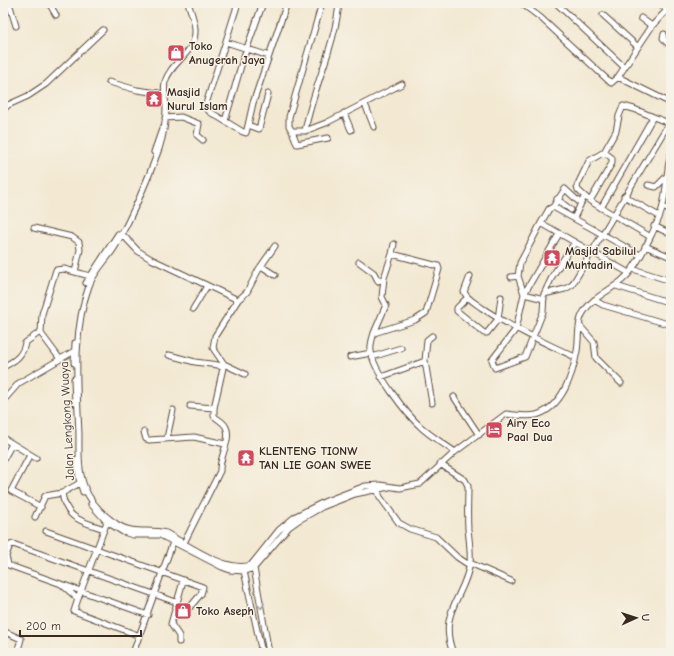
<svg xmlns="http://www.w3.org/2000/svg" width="674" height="656" viewBox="0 0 674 656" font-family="'Comic Neue',sans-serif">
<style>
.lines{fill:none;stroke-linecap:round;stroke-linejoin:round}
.minor-casing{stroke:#574739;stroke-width:7}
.minor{stroke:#fff;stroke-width:5}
.oneway{stroke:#a79f9a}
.labels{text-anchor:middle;stroke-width:3;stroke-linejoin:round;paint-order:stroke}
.poi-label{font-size:12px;font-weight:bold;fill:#3b2a1e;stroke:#f7f3e8;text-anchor:start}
.street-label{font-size:12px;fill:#3b2a1e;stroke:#f7f3e8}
</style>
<rect width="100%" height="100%" fill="#f7f3e8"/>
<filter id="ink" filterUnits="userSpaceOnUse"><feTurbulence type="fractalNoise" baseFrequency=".025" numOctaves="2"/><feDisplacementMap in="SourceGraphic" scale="8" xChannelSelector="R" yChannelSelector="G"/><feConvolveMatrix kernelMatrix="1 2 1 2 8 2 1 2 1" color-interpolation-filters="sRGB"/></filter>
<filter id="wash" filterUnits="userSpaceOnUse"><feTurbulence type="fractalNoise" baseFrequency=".012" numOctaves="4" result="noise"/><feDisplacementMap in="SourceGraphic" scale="16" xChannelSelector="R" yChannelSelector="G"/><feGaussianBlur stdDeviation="0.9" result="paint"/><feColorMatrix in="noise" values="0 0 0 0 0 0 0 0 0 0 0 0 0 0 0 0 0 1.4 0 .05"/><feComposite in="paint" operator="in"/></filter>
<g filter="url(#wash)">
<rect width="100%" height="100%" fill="#f3e9d3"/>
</g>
<g filter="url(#ink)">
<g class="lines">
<!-- minor casing -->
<g class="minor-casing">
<path id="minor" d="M9,3L16,26
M49,3L56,15
M188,3C191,12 195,21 195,30C196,54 171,61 165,82C163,91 166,100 166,109C166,122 163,136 159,149C147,182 133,214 116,245C108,259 94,271 89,286C72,332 77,386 79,434C79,450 78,470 84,486C90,502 104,516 118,525C134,535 150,528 166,533C188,545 226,573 251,565L279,530L296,516L326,501L365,486L380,485L400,488L420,484L455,452L506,414C516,415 526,417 536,415C562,408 573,374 577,351C579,340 577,325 582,315C593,293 620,289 633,268C641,257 661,218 663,205C667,189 666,170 671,154
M238,3L205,107L210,112L243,132L246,133L248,125
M322,3L289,117V126L292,131H305L326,123L402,84
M521,3L541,18L611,83L618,77L652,26L666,11L665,7L659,3
M556,3L624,67
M603,15L637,46
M641,18L652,26
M664,34L663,38L671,47
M226,42L269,56
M618,77L671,103
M109,82L137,90L165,94
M268,94L259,129L248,125L253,103L287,3
M365,104L374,127
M3,110L8,105L28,96L46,84L103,30
M344,113L351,130
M165,118L181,117L199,124L197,135L203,140
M225,121L243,59L263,3
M292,131L297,144L328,138
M305,131C313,87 335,47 339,3
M154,152L162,129
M648,185L656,187L666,177
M624,196L659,216
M557,199L571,210
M590,201L612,163V158L604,152
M553,207L565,189L578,201
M663,207L671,211
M601,208L653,117
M574,218L584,197
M541,223L520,263L518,276L524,294L516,329L492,360L495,368L525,357L543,312L544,294L553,275L575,242
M654,226L671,234
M34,228L72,237L79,242L80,250L75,272L90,276
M122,234L138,251L151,259L238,300L247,292L259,269L275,246
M649,236L590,201L578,190L577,186L589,161L604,152L616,131L619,116L623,106L634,109L671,124
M394,244L392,254L438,266L439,269L426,313L415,320L374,333C372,339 370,345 371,351C373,371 407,415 422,428C432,437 444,444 455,452
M645,246L671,257
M359,262L374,273L378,281L384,278L382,297L386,305L374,333
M261,266L275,275
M633,269L671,281
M629,273L541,223L549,209L553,207L640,255
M470,276L464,292C468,300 476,303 482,308C512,328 543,342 575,357
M511,277L518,276
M384,278L392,254
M86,283L118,234
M616,286L671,303
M544,294L565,289L572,285L669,123
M467,298L457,308V311L484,333H487L498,319L501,297
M544,299L524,294L559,234
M238,300L215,336L213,348L224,364L245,374
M594,300L603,305L671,325
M193,309L207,286
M580,326L594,342L596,358L621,383
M41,333L42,314L56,270L64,269L75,272
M432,336L427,340L425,361L432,403
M169,355L195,362L218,365L223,368L214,408
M350,357L371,353
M372,357L401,348
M74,363L75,343
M5,366C16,360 23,355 25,343L40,332L60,359
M381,377L425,361
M74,379L75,403
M454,397L479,435
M3,401L19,383L76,350
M144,432L146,439L149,440L194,437L225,444
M3,438L36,458
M167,438L173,410
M30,455L11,491L41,507
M77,459L79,479L83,492
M3,460L12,444
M440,464L465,480L468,486C468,500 467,514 468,529C469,539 471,551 470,562C466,596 437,612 453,653
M377,489L380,497L399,523L410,529L436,537L457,557L469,565
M62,493C66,520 82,521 104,529
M91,504L107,522L123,532L133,535H160L222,567L230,570L244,571L254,568L289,527L299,520L322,507L355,494L389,487
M35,517L45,496L62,493L80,483
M46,531L203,587L201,594L190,607L180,608
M184,543L220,471C219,457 232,439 226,427C223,421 218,420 214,416V408L190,406
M470,563L511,581
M254,568L269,653
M244,571L262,653
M64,585L148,615
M78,599L108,519
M3,631L21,639L17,653
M140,636L74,611L78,599L61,584L8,565L6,556L10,545L13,544L176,602
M179,642V636L171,624L183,581
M133,653L173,542"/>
</g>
<!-- minor -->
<use href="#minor" class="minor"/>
</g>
<!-- one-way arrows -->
<defs><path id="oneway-chevron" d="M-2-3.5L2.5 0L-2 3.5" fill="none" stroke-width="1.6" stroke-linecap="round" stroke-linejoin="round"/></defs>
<use class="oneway" href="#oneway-chevron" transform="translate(261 606) rotate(81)"/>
</g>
<!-- icons -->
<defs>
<g id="shop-square" transform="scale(0.9)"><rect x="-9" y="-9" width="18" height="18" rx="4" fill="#d1495b" stroke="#f7f3e8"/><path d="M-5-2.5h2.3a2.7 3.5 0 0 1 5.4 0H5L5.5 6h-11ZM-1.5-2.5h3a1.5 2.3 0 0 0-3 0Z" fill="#fff"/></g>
<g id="temple-square" transform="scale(0.9)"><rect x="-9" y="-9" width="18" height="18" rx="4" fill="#d1495b" stroke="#f7f3e8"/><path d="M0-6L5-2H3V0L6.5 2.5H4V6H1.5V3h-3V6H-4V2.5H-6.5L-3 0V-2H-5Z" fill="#fff"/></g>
<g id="hotel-square" transform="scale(0.9)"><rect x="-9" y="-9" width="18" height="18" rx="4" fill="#d1495b" stroke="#f7f3e8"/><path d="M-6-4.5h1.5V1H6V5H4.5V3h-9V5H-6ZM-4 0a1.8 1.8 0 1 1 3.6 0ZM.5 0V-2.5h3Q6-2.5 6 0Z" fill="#fff"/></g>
</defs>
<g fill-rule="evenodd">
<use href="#shop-square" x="176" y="53"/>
<use href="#temple-square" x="154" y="99"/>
<use href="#temple-square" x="552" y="258"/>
<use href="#hotel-square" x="494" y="430"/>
<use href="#temple-square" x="246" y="458"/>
<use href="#shop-square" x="183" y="611"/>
</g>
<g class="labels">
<!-- poi labels -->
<g class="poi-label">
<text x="189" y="50">Toko<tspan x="189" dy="14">Anugerah Jaya</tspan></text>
<text x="167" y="96">Masjid<tspan x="167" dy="14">Nurul Islam</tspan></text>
<text x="565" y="255">Masjid Sabilul<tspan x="565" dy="14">Muhtadin</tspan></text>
<text x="507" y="427">Airy Eco<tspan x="507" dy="14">Paal Dua</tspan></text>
<text x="259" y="455">KLENTENG TIONW<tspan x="259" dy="14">TAN LIE GOAN SWEE</tspan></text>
<text x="196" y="615">Toko Aseph</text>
</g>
<!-- street labels -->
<g class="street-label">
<text transform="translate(67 421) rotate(-93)" y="4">Jalan Lengkong Wuaya</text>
</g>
</g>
<!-- margin -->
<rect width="674" height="656" fill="none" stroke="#f7f3e8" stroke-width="16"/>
<!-- north arrow -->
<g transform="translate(636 618) rotate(87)" stroke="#f7f3e8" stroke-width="3" paint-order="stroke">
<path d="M0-3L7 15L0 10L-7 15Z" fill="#3b2a1e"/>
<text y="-6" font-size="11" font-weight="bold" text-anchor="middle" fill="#3b2a1e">U</text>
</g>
<!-- scale -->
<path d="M20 630v6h121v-6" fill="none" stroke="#3b2a1e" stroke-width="2"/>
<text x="26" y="630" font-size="12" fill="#3b2a1e" stroke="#f7f3e8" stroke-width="3" paint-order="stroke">200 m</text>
</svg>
